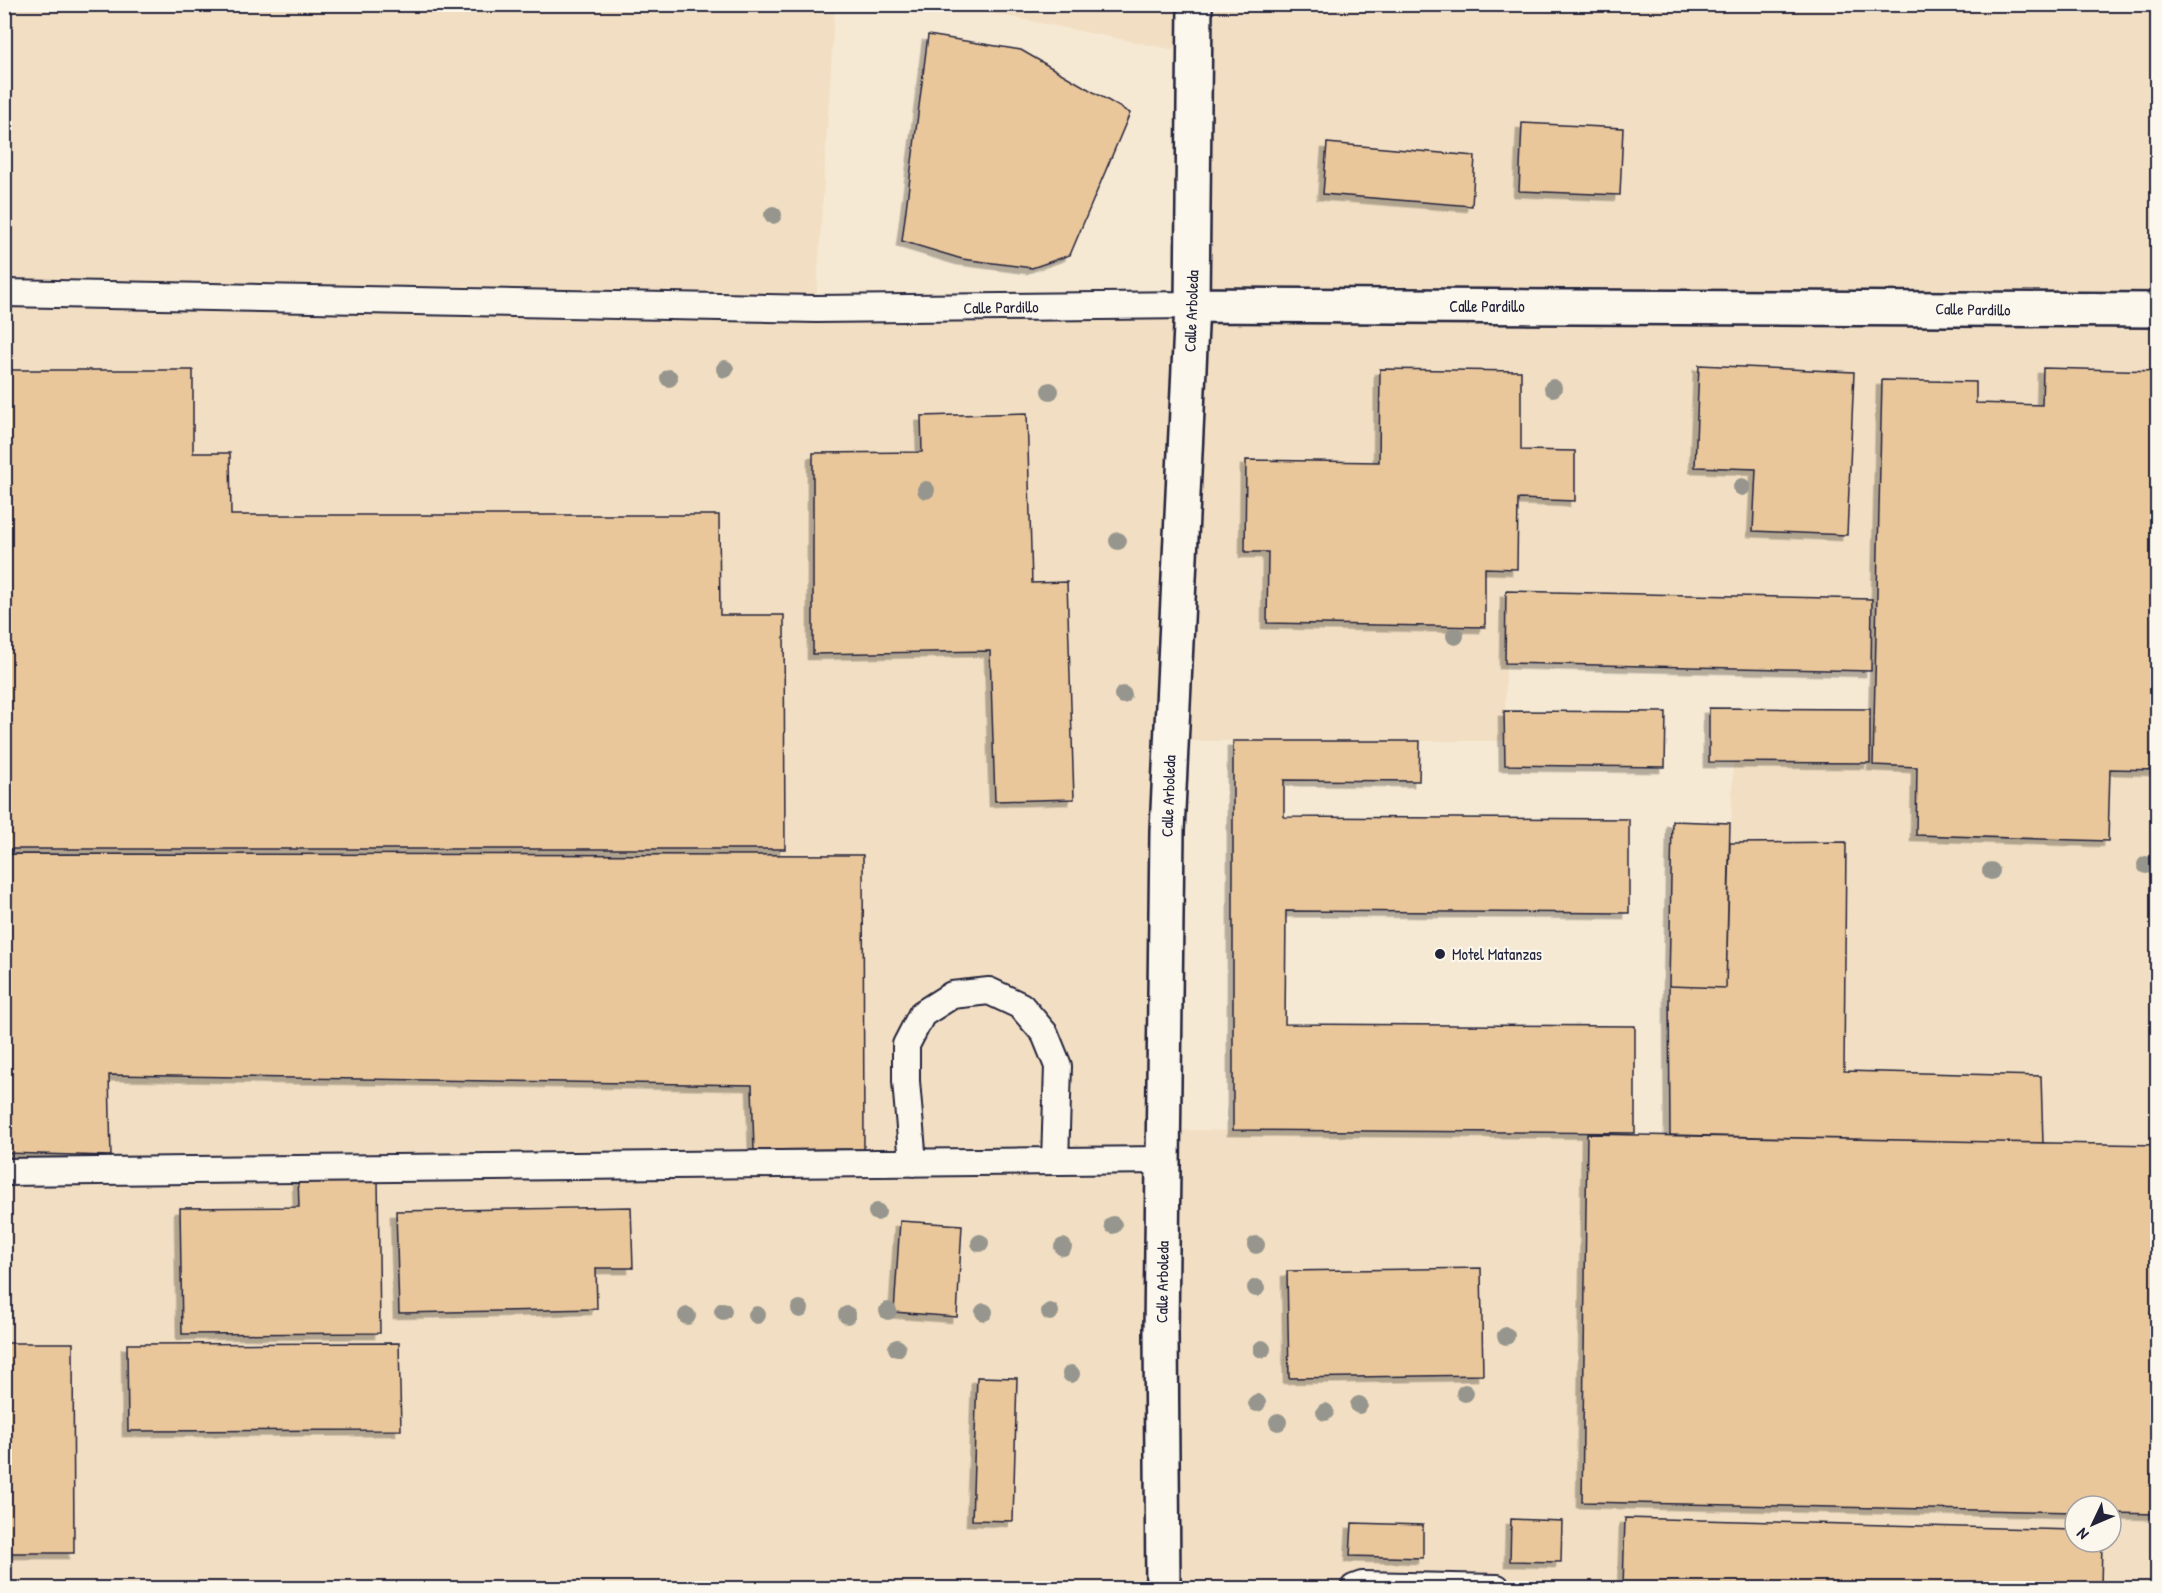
<svg xmlns="http://www.w3.org/2000/svg" width="2162" height="1593" viewBox="0 0 2162 1593" font-family="'Patrick Hand',sans-serif">
<style>
.built{fill:#f2dfc3;fill-rule:evenodd}
.building{fill:#e9c79b;stroke:#22223b;stroke-width:1.5;filter:url(#shadow)}
.lines{fill:none;stroke-linecap:round;stroke-linejoin:round}
.service-casing{stroke:#22223b;stroke-width:30}
.minor-casing{stroke:#22223b;stroke-width:38}
.service{stroke:#fbf7ec;stroke-width:26}
.minor{stroke:#fbf7ec;stroke-width:33}
.tree{fill:#97968e}
.poi-dot{fill:#22223b;stroke:#fbf7ec;stroke-width:2}
.labels{text-anchor:middle;stroke-width:4.5;stroke-linejoin:round;paint-order:stroke}
.street-label{font-size:16px;fill:#22223b;stroke:#fbf7ec}
.poi-label{font-size:16px;fill:#22223b;stroke:#fbf7ec;text-anchor:start}
</style>
<defs>
<filter id="shadow"><feDropShadow dx="-5.5" dy="5.5" stdDeviation="0" flood-color="#0004"/></filter>
</defs>
<rect width="100%" height="100%" fill="#f6e9d4"/>
<filter id="ink" filterUnits="userSpaceOnUse"><feTurbulence type="fractalNoise" baseFrequency=".0167" numOctaves="2"/><feDisplacementMap in="SourceGraphic" scale="12" xChannelSelector="R" yChannelSelector="G"/><feConvolveMatrix kernelMatrix="1 2 1 2 8 2 1 2 1" color-interpolation-filters="sRGB"/></filter>
<g filter="url(#ink)">
<!-- built -->
<path class="built" d="M5,5H835L816,308L1192,305L1194,54L950,5H2157V1588H5ZM1507,591L1872,599L1870,763L1733,762L1726,988L1669,986L1670,1135L1179,1130L1184,741H1505ZM2075,1506H2111V1542H2075Z"/>
<!-- building -->
<path class="building" d="M928,35L1021,50L1130,113L1070,255L1032,268L962,259L902,241Z
M1522,123L1623,128L1620,195L1519,191Z
M1327,143L1475,156L1472,206L1323,194Z
M1699,365L1854,372L1847,535L1753,531L1756,469L1695,467Z
M2043,368L2158,371V770L2110,769L2108,841L1916,835L1917,767L1873,765L1882,380L1976,382V403L2042,405Z
M1380,369L1521,371V450L1575,451V501L1518,499L1517,569L1485,568V627L1267,623L1268,552H1245L1246,460L1379,462Z
M4,370H193V453H230L231,515H719L720,615H784L785,849H4Z
M1027,413L1032,583L1067,582L1074,799L995,801L990,651L813,654V453L922,452L921,416Z
M1506,591L1872,599L1871,671L1505,663Z
M1709,708L1870,709V763L1709,762Z
M1504,711L1666,712L1665,767L1505,765Z
M1233,741H1420L1419,781L1284,780V817L1629,819V913L1286,911L1285,1024L1635,1026V1133L1233,1130Z
M1672,821L1730,823L1726,988L1669,986Z
M1846,842L1844,1071L2041,1076L2043,1143L1670,1135L1669,986L1726,988L1730,843Z
M4,854L863,855L864,1149L754,1150L752,1085L109,1075L111,1156L4,1153Z
M1587,1134L2158,1145V1514L2111,1513V1506H2075V1512L1582,1502Z
M298,1177H378L380,1333L182,1334L180,1208L299,1207Z
M631,1207L633,1268H596L597,1309L399,1313L396,1211Z
M900,1221L962,1225L957,1317L894,1312Z
M1481,1268L1483,1375L1289,1378L1287,1271Z
M4,1343H73L74,1553H4Z
M399,1343L401,1430L128,1431L127,1344Z
M977,1377L1017,1378L1013,1521L972,1520Z
M1625,1518L2075,1530V1542H2102L2101,1588H1623Z
M1511,1519L1562,1521L1561,1562L1510,1561Z
M1352,1523L1423,1525V1558L1350,1556Z"/>
<g class="lines">
<!-- service casing -->
<g class="service-casing">
<path id="service" d="M4,293L816,309L1192,305
M913,1163L906,1081V1045L922,1014L952,995L989,991L1021,1006L1045,1034L1058,1066L1055,1161
M4,1172L1163,1160
M1354,1588L1362,1585L1497,1588"/>
</g>
<!-- minor casing -->
<g class="minor-casing">
<path id="minor" d="M1192,305L2158,310
M1163,1588L1161,1332L1167,831L1192,305L1195,4"/>
</g>
<!-- service -->
<use href="#service" class="service"/>
<!-- minor -->
<use href="#minor" class="minor"/>
</g>
<!-- trees -->
<g class="tree">
<circle cx="773" cy="215" r="9"/>
<circle cx="725" cy="369" r="9"/>
<circle cx="669" cy="378" r="9"/>
<circle cx="1553" cy="388" r="9"/>
<circle cx="1050" cy="391" r="9"/>
<circle cx="1742" cy="487" r="9"/>
<circle cx="926" cy="490" r="9"/>
<circle cx="1118" cy="541" r="9"/>
<circle cx="1455" cy="636" r="9"/>
<circle cx="1123" cy="695" r="9"/>
<circle cx="2146" cy="865" r="9"/>
<circle cx="1991" cy="871" r="9"/>
<circle cx="877" cy="1212" r="9"/>
<circle cx="1113" cy="1225" r="9"/>
<circle cx="980" cy="1243" r="9"/>
<circle cx="1256" cy="1245" r="9"/>
<circle cx="1063" cy="1247" r="9"/>
<circle cx="1256" cy="1288" r="9"/>
<circle cx="800" cy="1309" r="9"/>
<circle cx="723" cy="1311" r="9"/>
<circle cx="888" cy="1311" r="9"/>
<circle cx="984" cy="1312" r="9"/>
<circle cx="1050" cy="1312" r="9"/>
<circle cx="757" cy="1315" r="9"/>
<circle cx="847" cy="1315" r="9"/>
<circle cx="687" cy="1316" r="9"/>
<circle cx="1506" cy="1336" r="9"/>
<circle cx="897" cy="1348" r="9"/>
<circle cx="1262" cy="1349" r="9"/>
<circle cx="1071" cy="1374" r="9"/>
<circle cx="1465" cy="1393" r="9"/>
<circle cx="1257" cy="1403" r="9"/>
<circle cx="1359" cy="1405" r="9"/>
<circle cx="1325" cy="1412" r="9"/>
<circle cx="1278" cy="1422" r="9"/>
</g>
</g>
<!-- markers -->
<circle class="poi-dot" cx="1440" cy="954" r="6"/>
<g class="labels">
<!-- street labels -->
<g class="street-label">
<text x="1487" y="312">Calle Pardillo</text>
<text transform="translate(1001 307) rotate(-1)" y="6">Calle Pardillo</text>
<text transform="translate(1973 309) rotate(1)" y="6">Calle Pardillo</text>
<text transform="translate(1191 311) rotate(-88)" y="6">Calle Arboleda</text>
<text transform="translate(1168 796) rotate(-88)" y="6">Calle Arboleda</text>
<text transform="translate(1162 1282) rotate(-89)" y="6">Calle Arboleda</text>
</g>
<!-- poi labels -->
<g class="poi-label">
<text x="1452" y="960">Motel Matanzas</text>
</g>
</g>
<!-- margin -->
<rect width="2162" height="1593" fill="none" stroke="#fbf7ec" stroke-width="24"/>
<rect x="12" y="12" width="2138" height="1569" fill="none" stroke="#22223b" stroke-width="2" filter="url(#ink)"/>
<!-- north arrow -->
<g transform="translate(2093 1524) rotate(226)"><circle r="28" fill="#fbf7ec" stroke="#a4a2a5" stroke-width="1.5"/>
<path d="M0-4.5L10 22L0 15L-10 22Z" fill="#22223b"/>
<text y="-9" font-size="16" font-weight="bold" text-anchor="middle" fill="#22223b">N</text>
</g>
</svg>
